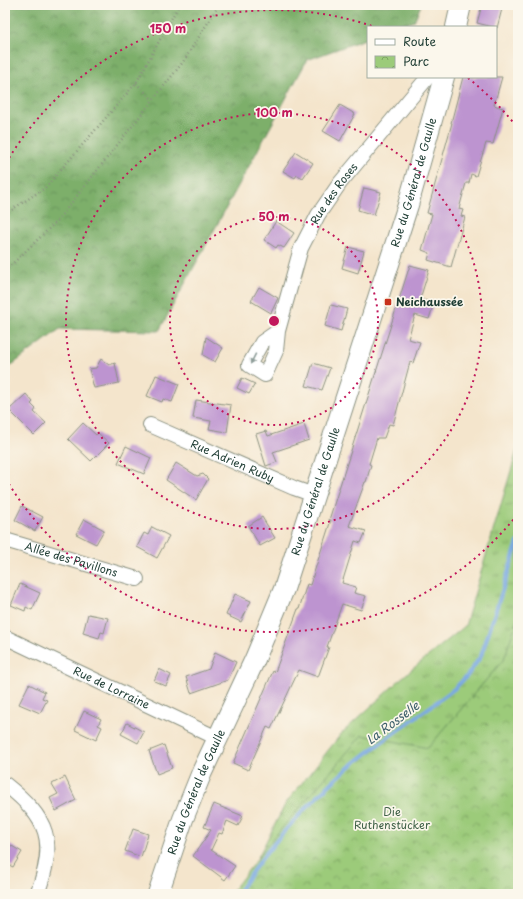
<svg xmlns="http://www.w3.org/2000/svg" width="523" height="899" viewBox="0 0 523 899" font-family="'Playpen Sans',sans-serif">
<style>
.grass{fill:url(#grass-tufts);stroke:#5e8457}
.forest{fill:url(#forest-crowns);stroke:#4e764f}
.park{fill:url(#park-crowns);stroke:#5e8457}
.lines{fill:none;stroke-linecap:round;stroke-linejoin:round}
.stream{stroke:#79a8e3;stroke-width:4}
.building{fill:#bd94d0}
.minor-casing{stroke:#8a9180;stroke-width:16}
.secondary-casing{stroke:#8a9180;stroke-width:22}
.path{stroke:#8a9180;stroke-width:2.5;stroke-dasharray:1 3;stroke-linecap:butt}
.minor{stroke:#fff;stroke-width:14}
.secondary{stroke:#fff;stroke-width:20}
.oneway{fill:#8f9e9a}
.ring{fill:none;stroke:#c2185b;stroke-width:2;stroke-dasharray:2 4}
.poi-dot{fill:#c8321e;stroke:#fbf7ec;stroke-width:1.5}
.labels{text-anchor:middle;stroke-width:3.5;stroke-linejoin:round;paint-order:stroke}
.street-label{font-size:11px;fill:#1f3d34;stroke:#fbf7ec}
.poi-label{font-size:11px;font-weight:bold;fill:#1f3d34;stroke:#fbf7ec;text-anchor:start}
.park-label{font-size:11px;fill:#3e6046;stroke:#fbf7ec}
.water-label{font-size:12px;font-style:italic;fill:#3a5d69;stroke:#fbf7ec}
.centre{fill:#c2185b;stroke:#fbf7ec;stroke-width:2}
.ring-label{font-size:12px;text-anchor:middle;font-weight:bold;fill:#c2185b;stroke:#fbf7ec;stroke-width:3.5;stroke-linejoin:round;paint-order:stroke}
</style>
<defs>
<pattern id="grass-tufts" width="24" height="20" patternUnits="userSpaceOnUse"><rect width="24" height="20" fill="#9ccb7a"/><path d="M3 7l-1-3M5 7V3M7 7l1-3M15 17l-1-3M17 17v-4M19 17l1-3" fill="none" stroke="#7fa665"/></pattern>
<pattern id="forest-crowns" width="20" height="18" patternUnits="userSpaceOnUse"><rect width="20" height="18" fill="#7daf6a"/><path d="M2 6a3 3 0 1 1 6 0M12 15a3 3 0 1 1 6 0" fill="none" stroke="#669058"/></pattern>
<pattern id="park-crowns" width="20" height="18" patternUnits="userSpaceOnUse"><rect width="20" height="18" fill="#9ccb7a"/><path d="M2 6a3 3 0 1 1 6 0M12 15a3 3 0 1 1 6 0" fill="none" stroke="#7fa665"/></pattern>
</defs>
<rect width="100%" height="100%" fill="#fbf7ec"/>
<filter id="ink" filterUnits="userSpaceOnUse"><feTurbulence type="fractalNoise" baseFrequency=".025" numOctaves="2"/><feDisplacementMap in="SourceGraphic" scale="8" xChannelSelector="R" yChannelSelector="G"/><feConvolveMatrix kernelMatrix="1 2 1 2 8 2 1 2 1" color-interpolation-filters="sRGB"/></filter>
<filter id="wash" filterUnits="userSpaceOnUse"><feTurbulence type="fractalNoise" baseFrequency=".012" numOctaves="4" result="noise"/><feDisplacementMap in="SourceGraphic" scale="16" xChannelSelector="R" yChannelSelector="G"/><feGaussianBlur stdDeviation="0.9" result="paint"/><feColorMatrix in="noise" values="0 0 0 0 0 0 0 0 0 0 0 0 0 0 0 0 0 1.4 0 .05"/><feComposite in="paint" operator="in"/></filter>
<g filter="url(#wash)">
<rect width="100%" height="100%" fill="#f4e5cc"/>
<!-- grass -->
<path class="grass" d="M518,447V894H239L286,803L342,733L405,675L465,626Z"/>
<!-- forest -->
<path class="forest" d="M5,5H421L414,21L397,27H368V38L307,60L159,331L60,329L5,370Z"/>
<!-- park -->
<path class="park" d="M518,617V894H230L271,841L362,735L428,748L504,659Z"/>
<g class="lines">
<!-- stream -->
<path class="stream" d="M237,894C267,847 305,806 347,769C380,741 419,716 454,689L467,676L481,656L518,542"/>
</g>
<g id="blocks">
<!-- building -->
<path class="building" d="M482,5H503L497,28L477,23Z
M463,77H502L494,105L503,108L493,144L486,143L476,176L471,174L469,183H466L459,209L463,210L461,216L465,217L451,267L428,260L430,253L422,250L432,214L427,213L452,123H451Z
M340,105L355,114L340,141L323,131Z
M296,152L313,163L303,178L297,175L295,178L283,171Z
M364,188L381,192L374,215L358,210Z
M276,221L294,233L284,248L278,245L276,248L264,240Z
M348,247L364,251L358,273L342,268Z
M410,265L429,270L420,299L434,303L429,319L415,315L408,339L420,342L413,363L410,362L393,425L389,424L384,438H377L369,464L371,465L366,482H365L349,526L366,531L361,543L355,541L342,583L356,587L354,593L366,596L361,610L342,604L327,647H329L318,677L299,670L271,729L267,727L248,770L233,763L273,671L275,672L298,609H299L307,584L310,585L331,520H329Z
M259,287L278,298L271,313L251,301Z
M331,305L347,309L341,331L325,326Z
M206,337L223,348L215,362L203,355Z
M101,359L109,365L115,363L119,383L94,388L89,369L96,368Z
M313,363L330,368L322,390L306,386Z
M156,375L179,384L172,402L163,399L162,402L147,396Z
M242,378L255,384L249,394L237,388Z
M26,394L33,402L31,404L36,409L34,412L46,423L34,435L9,410Z
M196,400L231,405L227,432L209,429L211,421L193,418Z
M83,423L96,435L98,433L109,443L91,461L68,439Z
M304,424L309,440L273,452L277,462L266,466L256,434L266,431L268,436Z
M126,446L151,458L144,474L118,463Z
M176,463L197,476L203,474L208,479L196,500L166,480Z
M22,506L43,517L35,531L15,520Z
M262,517L275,538L260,546L248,526Z
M84,519L104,530L96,544L76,534Z
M152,527L169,536L157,558L137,547L144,533L148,535Z
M20,584L40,593L32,610L26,607L25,611L11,605Z
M235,594L251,601L241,622L226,615Z
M88,614L108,618L104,633L101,632L99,638L83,633Z
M215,652L236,662L228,680L191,693L186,677L209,669Z
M159,669L171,675L166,686L154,681Z
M29,684L45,692L42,698L47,700L40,713L19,704Z
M84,711L101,719L98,725L102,727L96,740L75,730Z
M127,723L144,732L138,743L121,734Z
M164,745L172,768L157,774L149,751Z
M65,777L76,800L56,811L50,798L58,794L52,784Z
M214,804L243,816L238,826L227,821L222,834L219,833L211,850L235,866L225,880L193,856L211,830L204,827Z
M133,829L148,834L141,857L125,851Z
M5,842L22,852L13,867L5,863Z"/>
</g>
</g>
<g filter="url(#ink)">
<use href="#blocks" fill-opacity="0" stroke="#8a9180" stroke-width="1"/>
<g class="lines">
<!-- minor casing -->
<g class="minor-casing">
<g id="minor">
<path id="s1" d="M278,331L262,342L249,365L265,375L276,351L278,331L301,248L318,215L340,183L428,77"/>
<path id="s2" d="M150,425L294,488L314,495"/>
<path id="s3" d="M5,540L137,579"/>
<path id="s4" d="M5,637L217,738"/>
<path d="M5,784C49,819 57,841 37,894"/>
</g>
</g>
<!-- secondary casing -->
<g class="secondary-casing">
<g id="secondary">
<path d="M456,27L461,5"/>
<path id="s5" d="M158,894L183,819L202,772L255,659L284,589L408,205L444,77"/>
</g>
</g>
<!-- path -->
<path class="path" d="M136,83L153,100
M5,214L45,188L136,83L179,5
M5,271L57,221L183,62L219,5"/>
<!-- minor -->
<use href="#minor" class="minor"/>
<!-- secondary -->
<use href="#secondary" class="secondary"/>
</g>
<!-- one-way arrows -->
<defs><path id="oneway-solid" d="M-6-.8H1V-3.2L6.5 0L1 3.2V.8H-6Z"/></defs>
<use class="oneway" href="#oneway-solid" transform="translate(253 359) rotate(117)"/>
</g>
<!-- distance rings -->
<g class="ring">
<circle cx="274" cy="321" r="104"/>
<circle cx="274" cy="321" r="208"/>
<path d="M517 515A311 311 0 0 1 6 479M6 163A311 311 0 0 1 375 27M468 78A311 311 0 0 1 517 127"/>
</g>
<!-- markers -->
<rect class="poi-dot" x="384" y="298" width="8" height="8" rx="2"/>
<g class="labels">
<!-- street labels -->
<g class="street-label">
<text dy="4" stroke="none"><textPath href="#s5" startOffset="757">Rue du Général de Gaulle</textPath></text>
<text dy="4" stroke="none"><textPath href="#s1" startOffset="261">Rue des Roses</textPath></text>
<text dy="4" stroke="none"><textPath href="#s2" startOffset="90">Rue Adrien Ruby</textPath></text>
<text dy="4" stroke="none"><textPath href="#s5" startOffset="433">Rue du Général de Gaulle</textPath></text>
<text dy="4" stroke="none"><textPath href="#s3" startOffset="69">Allée des Pavillons</textPath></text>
<text dy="4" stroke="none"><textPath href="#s4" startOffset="118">Rue de Lorraine</textPath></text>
<text dy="4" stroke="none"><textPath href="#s5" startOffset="109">Rue du Général de Gaulle</textPath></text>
</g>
<!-- poi labels -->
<g class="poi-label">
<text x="396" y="306">Neichaussée</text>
</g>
<!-- park labels -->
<g class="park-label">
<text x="392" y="816">Die<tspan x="392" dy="13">Ruthenstücker</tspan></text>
</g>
<!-- water labels -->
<g class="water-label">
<text transform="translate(393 723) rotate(-37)" y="4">La Rosselle</text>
</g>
</g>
<circle cx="274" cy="321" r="6" class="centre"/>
<g class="ring-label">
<text x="168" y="33">150 m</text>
<text x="274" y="117">100 m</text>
<text x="274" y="221">50 m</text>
</g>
<!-- margin -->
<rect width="523" height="899" fill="none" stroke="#fbf7ec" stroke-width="20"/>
<!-- legend -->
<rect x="367" y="26" width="130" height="52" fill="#fbf7ec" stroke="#a3ada2"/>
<rect x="375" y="39" width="20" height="6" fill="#ffffff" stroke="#a3ada2"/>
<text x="403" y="46" font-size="12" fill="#1f3d34">Route</text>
<rect x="375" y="56" width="20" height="12" fill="url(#park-crowns)" stroke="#a3ada2"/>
<text x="403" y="66" font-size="12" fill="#1f3d34">Parc</text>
</svg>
